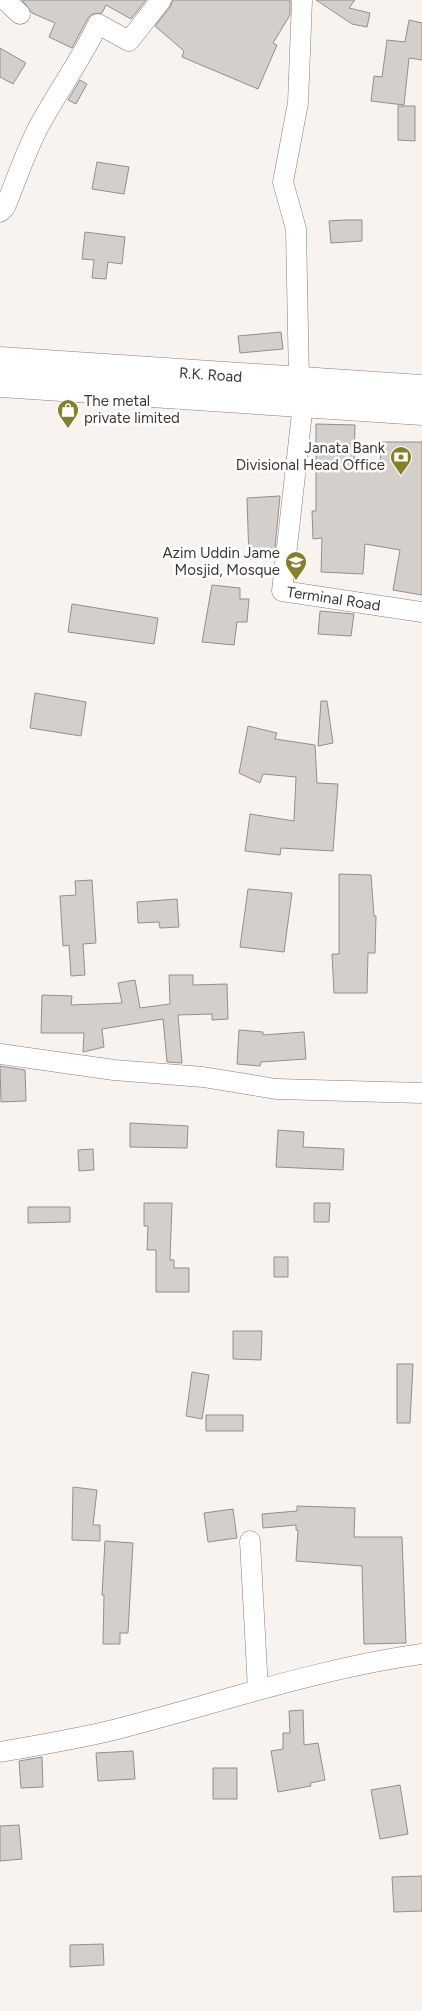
<svg xmlns="http://www.w3.org/2000/svg" width="422" height="2011" viewBox="0 0 422 2011" font-family="Figtree,sans-serif">
<style>
.building{fill:#d5cfcc;stroke:#958f8c}
.lines{fill:none;stroke-linecap:round;stroke-linejoin:round}
.minor-casing{stroke:#857f7c;stroke-width:21}
.trunk-casing{stroke:#857f7c;stroke-width:29}
.minor{stroke:#fff;stroke-width:20}
.trunk{stroke:#fff;stroke-width:28}
.labels{text-anchor:middle;stroke-width:5;stroke-linejoin:round;paint-order:stroke}
.street-label{font-size:15px;fill:#3a3736;stroke:#fff}
.poi-label{font-size:15px;fill:#3a3736;stroke:#fff;text-anchor:end}
</style>
<rect width="100%" height="100%" fill="#f9f3f0"/>
<!-- building -->
<path class="building" d="M22,0H146L131,19L106,5L102,13L92,14L88,18L72,48L49,37L55,23L32,13Z
M173,0H290V15L273,43L277,45L258,89L182,57L184,51L155,26L170,7Z
M316,0H355L349,8L370,13L367,27L352,24Z
M409,20L422,23V60L409,58L404,105L371,101L374,76L382,77L387,40L405,42Z
M0,48L26,63L13,84L0,77Z
M80,80L87,84L76,104L68,100Z
M398,106H415V141L398,140Z
M97,162L129,167L124,194L92,189Z
M344,220H362V241L331,243L329,221Z
M85,232L125,237L122,264L108,262L106,279L92,278L94,260L82,259Z
M281,332L283,349L240,353L238,336Z
M316,424L355,425L354,466L380,467L381,442H422V595L393,590L400,550L365,544L363,574L321,572L322,538L313,539L312,511H316Z
M280,496L274,558L249,559L247,498Z
M212,585L240,588V599H249L247,622H237L234,645L202,642Z
M72,604L158,618L154,644L68,632Z
M320,611L354,614L351,636L318,634Z
M35,693L86,702L81,736L30,728Z
M321,701H327L333,743L318,746Z
M248,726L277,733L275,739L315,745L317,783L338,784L333,851L281,848L280,855L245,851L250,814L294,821L296,777L263,774L260,783L239,773Z
M339,874L371,875L374,916H376L375,953H368L367,993H334L332,954H339Z
M92,880L96,943L83,944L85,975L71,976L69,945L63,946L60,896L76,895L75,881Z
M248,889L292,893L284,952L240,947Z
M177,899L179,927L160,928L159,922L138,923L137,902Z
M169,975H193V985L227,984L228,1019L212,1020V1014L178,1015L182,1063L167,1062L163,1019L102,1029L104,1047L83,1052L84,1033H41L42,995L72,996L71,1005L122,1003L118,983L135,980L140,1008L170,1004Z
M239,1030L263,1032V1035L304,1032L306,1059L261,1062L260,1066L237,1064Z
M0,1066L25,1070L26,1101L1,1102Z
M130,1123L188,1126L187,1148L130,1147Z
M278,1130L304,1132L303,1147L344,1149L343,1170L276,1167Z
M93,1149L94,1170L79,1171L78,1150Z
M144,1203H172L170,1260H174V1268H189V1292H156V1250H147L148,1226H144Z
M314,1203H330L329,1222H314Z
M28,1207H70V1222L28,1223Z
M274,1257H288V1277H274Z
M233,1331H262L261,1360L233,1359Z
M397,1364H413L410,1423H397Z
M192,1372L209,1375L202,1419L186,1416Z
M206,1415H243V1431H206Z
M73,1487L97,1490L93,1525H100V1541L72,1540Z
M297,1506L355,1508L354,1537H402L406,1643L364,1644L362,1566L296,1561L298,1530H296V1525L263,1528L262,1514L297,1511Z
M233,1509L237,1538L208,1542L204,1513Z
M105,1541L133,1543L128,1633H120V1644H103L104,1595H102Z
M303,1710L304,1745L318,1743L325,1780L310,1783L311,1786L278,1792L271,1751L283,1749V1733H290L289,1711Z
M133,1751L135,1779L98,1781L96,1753Z
M42,1757L43,1787L21,1788L19,1761Z
M213,1768H237V1799H213Z
M400,1785L408,1834L380,1839L371,1790Z
M19,1825L22,1859L0,1861V1826Z
M422,1876V1911L394,1912L392,1877Z
M103,1944L104,1965L70,1967V1945Z"/>
<g class="lines">
<!-- minor casing -->
<g class="minor-casing">
<g id="minor">
<path d="M5,0L20,14"/>
<path id="s1" d="M302,0L298,103L283,182L296,229L299,382L303,404L282,591L422,612"/>
<path d="M0,212L5,207C16,181 25,153 38,128C57,92 81,60 98,24L129,41L161,0"/>
<path d="M0,1054L114,1070L203,1077L276,1089L422,1093"/>
<path d="M250,1541L258,1690"/>
<path d="M0,1752C35,1746 70,1740 105,1732C210,1706 314,1669 422,1654"/>
</g>
</g>
<!-- trunk casing -->
<g class="trunk-casing">
<g id="trunk">
<path id="s2" d="M0,361L422,389"/>
<path d="M0,383L422,411"/>
</g>
</g>
<!-- minor -->
<use href="#minor" class="minor"/>
<!-- trunk -->
<use href="#trunk" class="trunk"/>
</g>
<!-- icons -->
<defs>
<g id="shop-pin" transform="scale(1.125)"><path d="M0 17L-7.5 6A9.5 9.5 0 1 1 7.5 6Z" fill="#858028" stroke="#fff"/><path d="M-5-2.5h2.3a2.7 3.5 0 0 1 5.4 0H5L5.5 6h-11ZM-1.5-2.5h3a1.5 2.3 0 0 0-3 0Z" fill="#fff"/></g>
<g id="bank-pin" transform="scale(1.125)"><path d="M0 17L-7.5 6A9.5 9.5 0 1 1 7.5 6Z" fill="#858028" stroke="#fff"/><path d="M-6-4H6V4H-6ZM0-2.3a2.3 2.3 0 1 0 0 4.6a2.3 2.3 0 1 0 0-4.6Z" fill="#fff"/></g>
<g id="school-pin" transform="scale(1.125)"><path d="M0 17L-7.5 6A9.5 9.5 0 1 1 7.5 6Z" fill="#858028" stroke="#fff"/><path d="M0-5L7-2L0 1L-7-2ZM-4 1L0 2.5L4 1V4Q0 6-4 4Z" fill="#fff"/></g>
</defs>
<g fill-rule="evenodd">
<use href="#shop-pin" x="68" y="410"/>
<use href="#bank-pin" x="401" y="457"/>
<use href="#school-pin" x="296" y="562"/>
</g>
<g class="labels">
<!-- street labels -->
<g class="street-label">
<text dy="5" stroke="none"><textPath href="#s2" startOffset="211">R.K. Road</textPath></text>
<text dy="5" stroke="none"><textPath href="#s1" startOffset="648">Terminal Road</textPath></text>
</g>
<!-- poi labels -->
<g class="poi-label">
<text x="84" y="406" text-anchor="start">The metal<tspan x="84" dy="17">private limited</tspan></text>
<text x="385" y="453">Janata Bank<tspan x="385" dy="17">Divisional Head Office</tspan></text>
<text x="280" y="558">Azim Uddin Jame<tspan x="280" dy="17">Mosjid, Mosque</tspan></text>
</g>
</g>
</svg>
